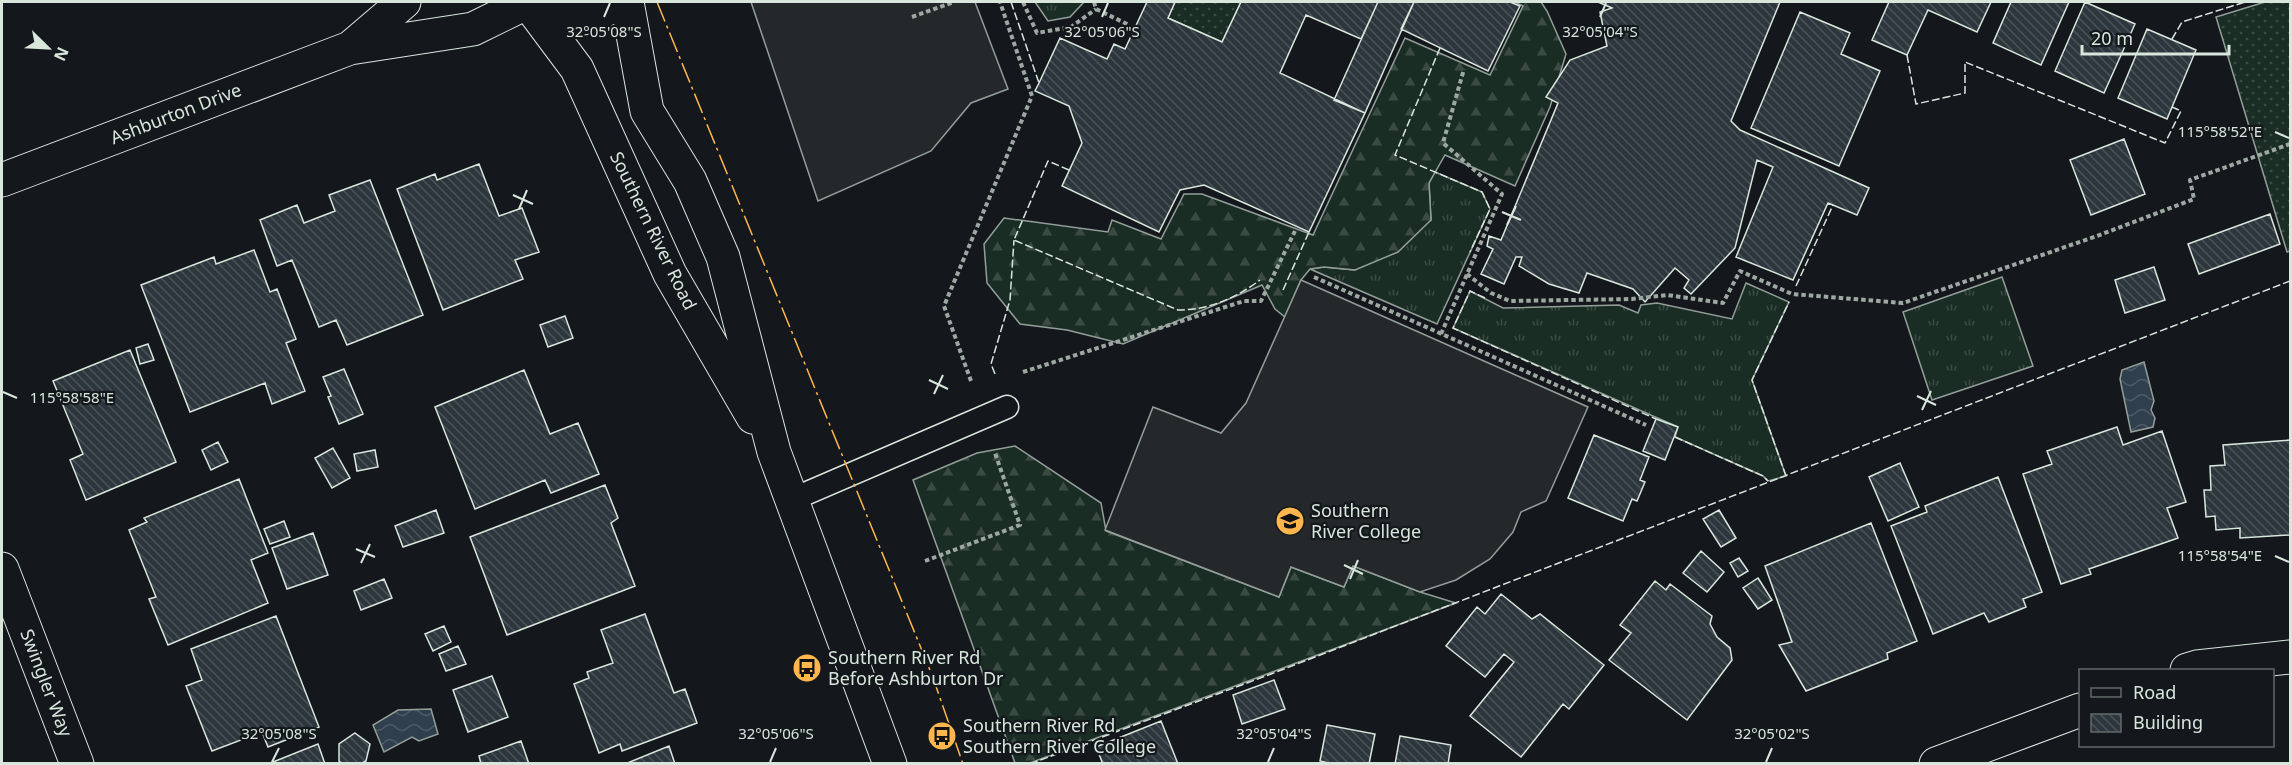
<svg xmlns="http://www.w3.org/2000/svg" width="2292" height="765" viewBox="0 0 2292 765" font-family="'Noto Sans',sans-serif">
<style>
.grass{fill:url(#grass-tufts);stroke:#939e99;stroke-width:1.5}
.forest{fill:url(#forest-firs);stroke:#939e99;stroke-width:1.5}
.garden{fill:url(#garden-dots);stroke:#939e99;stroke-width:1.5}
.parking{fill:#24282b;stroke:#939e99;stroke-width:1.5}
.water{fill:url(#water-waves);stroke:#939e99;stroke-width:1.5}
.building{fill:url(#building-back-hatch);stroke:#d8e6dc;stroke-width:1.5}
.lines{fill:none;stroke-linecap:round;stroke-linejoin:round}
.lane-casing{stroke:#d8e6dc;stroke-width:25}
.street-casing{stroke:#d8e6dc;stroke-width:35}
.secondary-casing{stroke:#d8e6dc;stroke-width:35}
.primary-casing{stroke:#d8e6dc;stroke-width:35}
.path{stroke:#9da8a2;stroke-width:4;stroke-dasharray:4.5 3;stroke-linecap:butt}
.lane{stroke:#14181c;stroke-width:22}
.street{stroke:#14181c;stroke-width:33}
.secondary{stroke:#14181c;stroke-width:33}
.primary{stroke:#14181c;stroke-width:33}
.fence{stroke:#d8e6dc;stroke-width:1.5;stroke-dasharray:8 3;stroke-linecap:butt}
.power{stroke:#ffb74d;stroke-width:1.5;stroke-dasharray:21 4.5 3 4.5;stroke-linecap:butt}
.ticks{fill:none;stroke:#d8e6dc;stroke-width:2}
.labels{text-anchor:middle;stroke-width:4.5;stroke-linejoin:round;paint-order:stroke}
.street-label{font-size:18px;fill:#d8e6dc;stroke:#14181c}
.poi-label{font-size:18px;fill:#d8e6dc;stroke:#14181c;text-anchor:start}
.ticks-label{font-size:15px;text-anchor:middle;fill:#d8e6dc;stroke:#14181c;stroke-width:4.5;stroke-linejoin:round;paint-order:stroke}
</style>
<defs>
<pattern id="grass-tufts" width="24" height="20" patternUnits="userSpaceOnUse" patternTransform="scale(1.5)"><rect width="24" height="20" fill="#1a2d24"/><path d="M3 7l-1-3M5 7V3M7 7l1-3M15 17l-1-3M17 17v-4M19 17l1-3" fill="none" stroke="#3b4b43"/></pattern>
<pattern id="forest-firs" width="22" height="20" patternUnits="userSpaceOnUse" patternTransform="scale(1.5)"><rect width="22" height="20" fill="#1a2d24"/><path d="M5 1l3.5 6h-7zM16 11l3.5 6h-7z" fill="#3b4b43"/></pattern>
<pattern id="garden-dots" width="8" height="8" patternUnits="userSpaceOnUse" patternTransform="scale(1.5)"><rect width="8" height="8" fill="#1a2d24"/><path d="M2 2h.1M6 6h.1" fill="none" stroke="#3b4b43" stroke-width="1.8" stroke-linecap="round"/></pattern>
<pattern id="water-waves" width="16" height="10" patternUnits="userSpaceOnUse" patternTransform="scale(1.5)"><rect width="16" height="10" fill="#2f3f4d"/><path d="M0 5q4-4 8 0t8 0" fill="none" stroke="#4c5b66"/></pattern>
<pattern id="building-back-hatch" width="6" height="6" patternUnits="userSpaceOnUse" patternTransform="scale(1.5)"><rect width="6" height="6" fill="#2c363c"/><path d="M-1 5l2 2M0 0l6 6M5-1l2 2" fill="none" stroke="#4a5358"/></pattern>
</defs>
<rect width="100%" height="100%" fill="#14181c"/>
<!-- grass -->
<path class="grass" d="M1035,2H1084L1070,17L1048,21Z
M1435,172L1482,192L1490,209L1437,324L1310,269L1324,267L1355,270L1431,220L1429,183Z
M2002,277L2033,366L1932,400L1903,312Z
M1746,283L1789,302L1752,380L1786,476L1768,481L1763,476L1675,437L1678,427L1453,328L1470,291L1503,308L1619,305L1638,313L1641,305L1657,303L1732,319Z"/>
<!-- forest -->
<path class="forest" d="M1515,2H1541L1547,11L1566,54L1550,107L1515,186L1445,155L1429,183L1431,220L1398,252L1355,270L1324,267L1310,269L1301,280L1285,317L1275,309L1262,285L1123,344L1067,330L1020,324L987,283L984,244L1004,218L1108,232L1112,220L1161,239L1184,194H1202L1313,235L1405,38L1490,75L1523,6Z
M1015,446L1101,503L1106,531L1279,597L1291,567L1344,587L1353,566L1420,592L1456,603L1030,763H1015L913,480L977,453Z"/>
<!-- garden -->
<path class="garden" d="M1175,2H1241L1222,42L1168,18Z
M2265,2H2290V251L2287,252L2216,17Z"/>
<!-- parking -->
<path class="parking" d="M751,2H975L1008,89L971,103L931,151L818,201Z
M1301,280L1588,407L1546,501L1521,512L1513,532L1490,559L1456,580L1420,592L1353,566L1344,587L1291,567L1279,597L1105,530L1153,407L1221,433L1246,403Z"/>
<!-- water -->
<path class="water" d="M2144,362L2154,401L2151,410L2155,418L2153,427L2131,432L2120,379L2122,370Z
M431,709L438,734L419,741L412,737L384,752L373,725L398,710Z"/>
<!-- building -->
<path class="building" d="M1147,2H1175L1168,18L1222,42L1241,2H1378L1361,39L1306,15L1280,73L1365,113L1309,232L1204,185L1180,190L1159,232L1062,186L1082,143L1069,106L1035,91L1039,83L1060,38L1107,59L1114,44L1125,49Z
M1378,2H1414L1365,113L1334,100Z
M1414,2H1510L1520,6L1488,71L1401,29Z
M1598,2H1780L1731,121L1740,130L1869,188L1857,215L1828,203L1793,280L1736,257L1773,167L1757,160L1735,248L1691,294L1684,288L1689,280L1675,268L1645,302L1633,289L1587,273L1579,293L1549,284L1519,266L1522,257H1516L1504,284L1481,274L1493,249L1487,246L1489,236L1501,240L1558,103L1546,97L1570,60L1607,46L1600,12L1612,8Z
M1889,2H1991L1977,32L1928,10L1907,55L1872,40Z
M2011,2H2069L2041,65L1993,43Z
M2085,2L2135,24L2104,93L2055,71Z
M1800,12L1850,33L1841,54L1880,71L1839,166L1751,128Z
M2147,29L2196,50L2167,119L2118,98Z
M2124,139L2145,194L2091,215L2070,160Z
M479,164L499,216L522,208L539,252L515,260L523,279L443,310L397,189L435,174L437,180Z
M370,180L423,315L347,345L336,320L319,327L292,260L277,266L260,220L297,205L304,223L335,211L329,195Z
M2270,214L2280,244L2199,274L2188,244Z
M254,250L270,292L277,289L296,339L286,343L305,391L272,404L265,383L190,412L141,285L214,257L216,264Z
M2154,267L2165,300L2125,313L2115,280Z
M565,316L573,338L548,347L540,325Z
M148,344L154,360L140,364L136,348Z
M130,350L176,462L86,500L70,460L83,454L53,381Z
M344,369L363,414L339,424L328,397L331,396L323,377Z
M524,370L550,434L578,423L599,474L551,493L545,480L475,509L435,407Z
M1656,419L1678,427L1665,460L1643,451Z
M2117,427L2123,445L2162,431L2186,502L2167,508L2178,538L2089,569L2091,574L2061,584L2023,474L2052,464L2047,451Z
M1594,435L1649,457L1640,480L1645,482L1637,501L1632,499L1623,521L1568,498Z
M2290,440V535L2240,538V528L2216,530L2215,516L2206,517L2204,490H2211L2210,466L2225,465L2223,445Z
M218,442L228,462L211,470L202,450Z
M333,448L350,478L332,488L315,458Z
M375,450L378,467L357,471L354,454Z
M1900,463L1919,507L1888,521L1869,477Z
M1998,477L2042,592L2023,599L2026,607L1989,622L1984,613L1933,634L1891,526L1927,512L1925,506Z
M239,479L268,553L251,560L268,603L168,645L149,599L156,597L129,530L147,522L144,518Z
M605,485L618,518L611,523L635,586L507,635L470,537Z
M436,510L444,533L403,547L395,526Z
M1719,510L1736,538L1721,547L1703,519Z
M284,521L290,537L270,544L264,529Z
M1871,523L1917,641L1887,653L1888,659L1806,691L1779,645L1792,642L1765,566Z
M313,533L328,575L287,589L272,548Z
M1701,551L1724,572L1707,592L1683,573Z
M1739,558L1748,571L1738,577L1730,563Z
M1758,578L1772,600L1758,609L1743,588Z
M384,579L392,598L361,610L354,591Z
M1655,581L1666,590L1670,584L1712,616L1710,624L1717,637L1730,648L1732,660L1687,720L1609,660L1631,633L1620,625Z
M1501,594L1532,619L1540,614L1604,665L1569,709L1563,704L1521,757L1470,716L1514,662L1504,654L1485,677L1446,646L1477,607L1485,614Z
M645,614L674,693L685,689L697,723L622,751L620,744L599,753L574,684L589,678L587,672L613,663L601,630Z
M276,616L319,727L268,747L262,732L212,751L186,686L202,680L191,649Z
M444,626L451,642L433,651L425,634Z
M458,646L466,664L446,671L439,654Z
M492,676L508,717L468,732L453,690Z
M1274,680L1285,709L1242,724L1233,695Z
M1161,721L1178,764H1103L1096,747Z
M1327,725L1375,734L1369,764H1333L1320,761Z
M355,733L370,744L366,761L360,764H343L339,761V744Z
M1400,736L1451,745L1448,764H1395Z
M521,741L529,764H481L479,756Z
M318,744L325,764H268Z
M669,746L675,764H625Z"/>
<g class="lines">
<!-- lane casing -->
<g class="lane-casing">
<path id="lane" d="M791,500L1007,407"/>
</g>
<!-- street casing -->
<g class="street-casing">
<path id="street" d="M2,569L77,764
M2187,670L2197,667L2290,657
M1936,764L2080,710"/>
</g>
<!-- secondary casing -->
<g class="secondary-casing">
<path id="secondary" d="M350,48L404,2
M2,180L350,48L473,29L524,4"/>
</g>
<!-- primary casing -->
<g class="primary-casing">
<path id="primary" d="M627,2L647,111L690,181L723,257L774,452L890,764
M528,6C556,26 591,23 617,2
M533,10L577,69L670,274L753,417"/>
</g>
<!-- path -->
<path class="path" d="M1023,2L1037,33L1071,27L1096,9
M1094,2L1096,9L1129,25
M912,17L954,2
M1467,274L1491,293L1510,301L1632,299L1667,295L1723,303L1740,271L1792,294L1903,303L2097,236L2194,199L2190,180L2290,144
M1314,277L1646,425
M1441,334L1502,194L1443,143L1464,69
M1023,372L1244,301H1261L1295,231
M971,381L944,306L1032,96L1000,2
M925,561L1020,525L995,453"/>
<!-- lane -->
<use href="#lane" class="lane"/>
<!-- street -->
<use href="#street" class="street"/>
<!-- secondary -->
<use href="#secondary" class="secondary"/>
<!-- primary -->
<use href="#primary" class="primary"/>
<!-- fence -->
<path class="fence" d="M1011,2L1039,83
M2172,39L2182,22L2245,2
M1440,48L1395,155L1482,192L1490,209L1470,252
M1907,55L1916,104L1965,93V62L2165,143L2181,111L2172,107
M1069,170L1048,161L1014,240L1178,310C1209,310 1236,298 1260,280
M1796,286L1833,205
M1283,290L1309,232
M1485,298L1470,291L1453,328L1656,419
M995,374L991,364L1010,300L1014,240
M1675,437L1763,476L1768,481
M1786,476L1752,380L1789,302
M1030,764L1271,674L2290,281"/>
<!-- power -->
<path class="power" d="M657,2L932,675L963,764"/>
</g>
<!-- ticks -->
<path class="ticks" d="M604,17L610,3M1102,17L1108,3M1600,17L1606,3M2275,132L2289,138M513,195L533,204M519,209L527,190M1502,212L1521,220M1507,225L1516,206M929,380L948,389M3,392L17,398M934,394L943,375M1917,396L1936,405M1922,410L1931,391M356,549L375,557M2275,556L2289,562M361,563L370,544M1344,565L1363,574M1350,579L1358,560M272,762L279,748M770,762L776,748M1268,762L1274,748M1766,762L1772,748"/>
<!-- icons -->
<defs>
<g id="school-disc" transform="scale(1.5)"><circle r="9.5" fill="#ffb74d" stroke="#14181c"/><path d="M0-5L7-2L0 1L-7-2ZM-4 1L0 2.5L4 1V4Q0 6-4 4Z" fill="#111"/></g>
<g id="bus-disc" transform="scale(1.5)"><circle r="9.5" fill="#ffb74d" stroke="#14181c"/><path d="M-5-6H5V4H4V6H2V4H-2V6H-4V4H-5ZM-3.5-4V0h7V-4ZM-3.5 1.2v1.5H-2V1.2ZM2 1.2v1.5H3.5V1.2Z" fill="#111"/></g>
</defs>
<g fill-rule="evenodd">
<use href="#school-disc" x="1290" y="521"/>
<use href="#bus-disc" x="807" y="668"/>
<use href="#bus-disc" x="942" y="736"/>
</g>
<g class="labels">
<!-- street labels -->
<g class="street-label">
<text transform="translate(176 114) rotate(-21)" y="6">Ashburton Drive</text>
<text transform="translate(653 231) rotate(64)" y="6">Southern River Road</text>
<text transform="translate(46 683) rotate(69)" y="6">Swingler Way</text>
</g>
<!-- poi labels -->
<g class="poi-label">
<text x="1311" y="517">Southern<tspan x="1311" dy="21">River College</tspan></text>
<text x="828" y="664">Southern River Rd<tspan x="828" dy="21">Before Ashburton Dr</tspan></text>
<text x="963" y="732">Southern River Rd<tspan x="963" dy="21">Southern River College</tspan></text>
</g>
</g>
<g class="ticks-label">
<text x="604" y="37">32°05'08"S</text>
<text x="1102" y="37">32°05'06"S</text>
<text x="1600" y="37">32°05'04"S</text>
<text x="2220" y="137">115°58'52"E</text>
<text x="72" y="403">115°58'58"E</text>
<text x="2220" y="561">115°58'54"E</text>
<text x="279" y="739">32°05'08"S</text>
<text x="776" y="739">32°05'06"S</text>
<text x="1274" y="739">32°05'04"S</text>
<text x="1772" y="739">32°05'02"S</text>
</g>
<!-- border -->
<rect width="2292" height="765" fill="none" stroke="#d8e6dc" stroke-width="6"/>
<!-- legend -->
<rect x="2079" y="669" width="195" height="78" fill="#14181c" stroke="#626a69" stroke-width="1.5"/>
<rect x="2091" y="688" width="30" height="9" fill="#14181c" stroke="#626a69" stroke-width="1.5"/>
<text x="2133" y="699" font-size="18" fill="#d8e6dc">Road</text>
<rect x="2091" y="714" width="30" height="18" fill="url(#building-back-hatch)" stroke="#626a69" stroke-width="1.5"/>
<text x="2133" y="729" font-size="18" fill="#d8e6dc">Building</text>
<!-- north arrow -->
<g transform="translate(48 48) rotate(114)" stroke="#14181c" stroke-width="4.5" paint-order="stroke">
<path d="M0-4.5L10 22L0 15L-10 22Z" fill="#d8e6dc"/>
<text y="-9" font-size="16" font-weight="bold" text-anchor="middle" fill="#d8e6dc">N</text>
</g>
<!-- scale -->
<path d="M2082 45v9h147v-9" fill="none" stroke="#d8e6dc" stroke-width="3"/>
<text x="2091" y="45" font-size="18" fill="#d8e6dc" stroke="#14181c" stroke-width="4.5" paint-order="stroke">20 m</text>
</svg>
